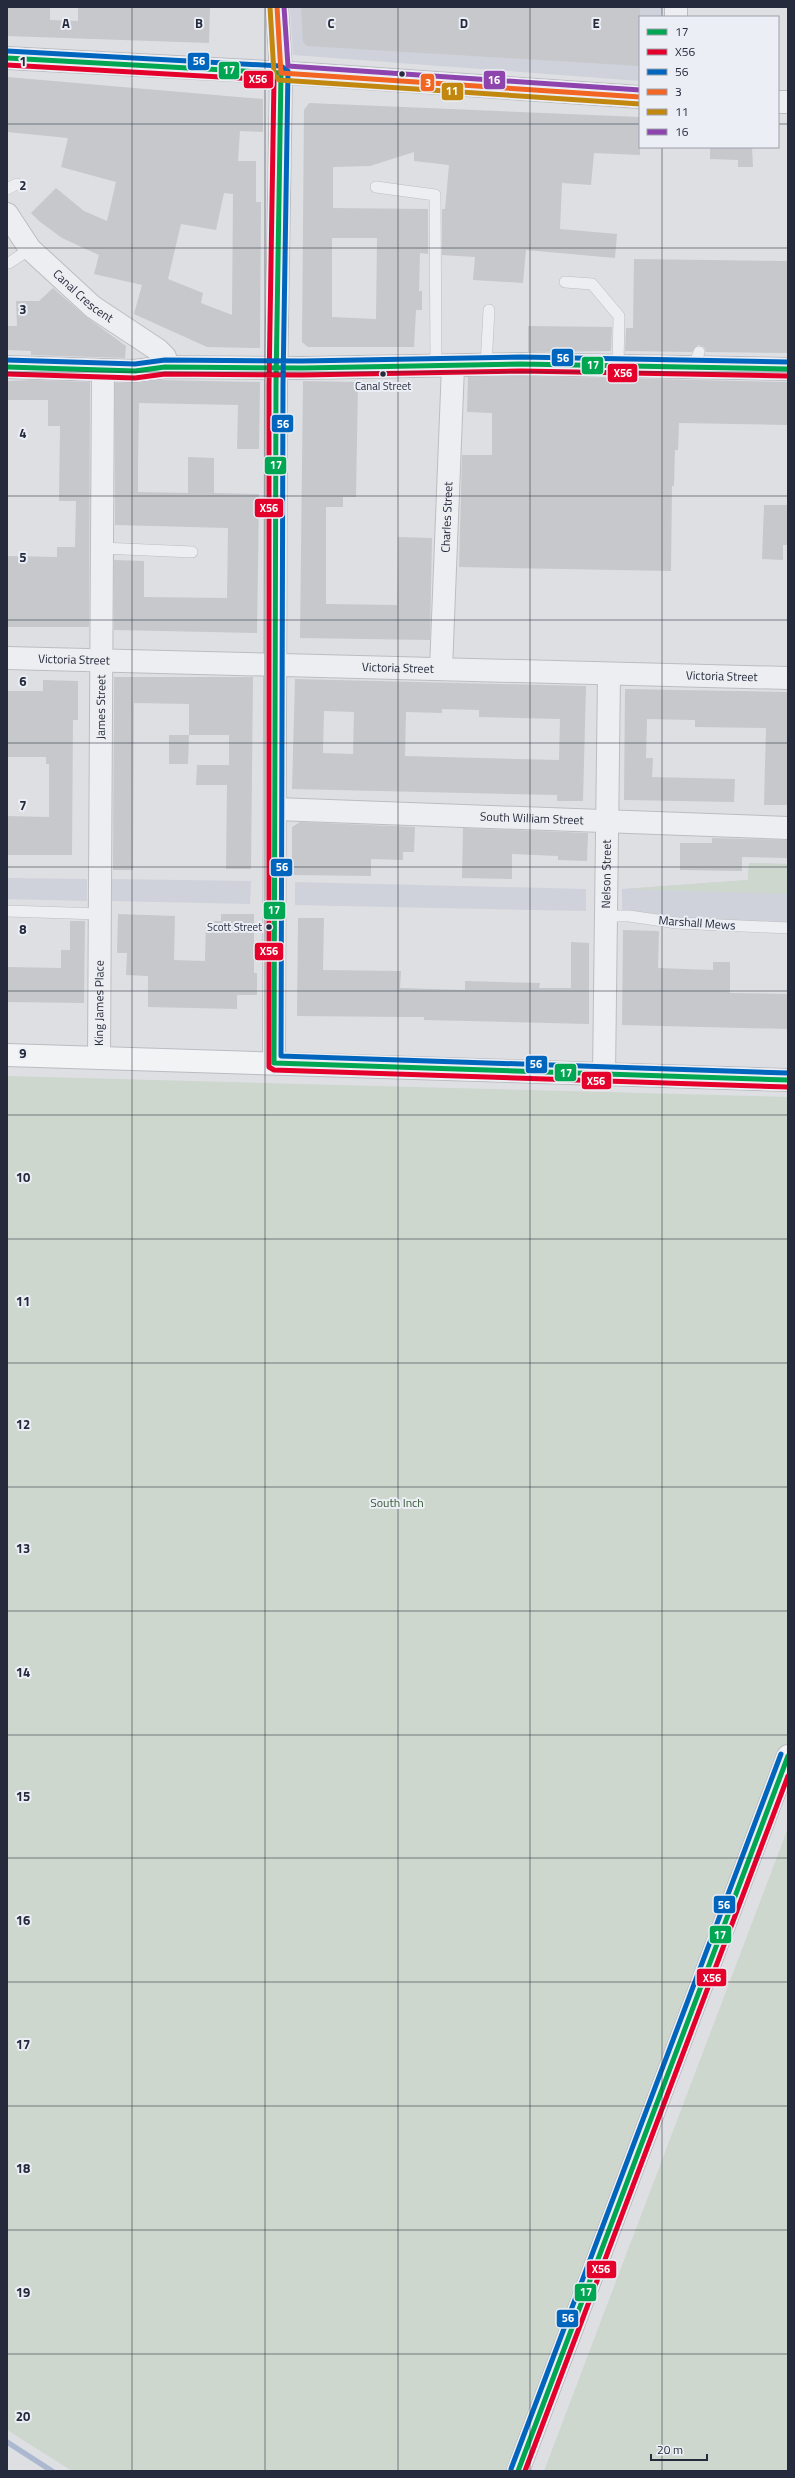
<svg xmlns="http://www.w3.org/2000/svg" width="795" height="2478" viewBox="0 0 795 2478" font-family="'Titillium Web',sans-serif">
<style>
.built{fill:#cfd2da}
.green{fill:#cdd7ce}
.lines{fill:none;stroke-linecap:round;stroke-linejoin:round}
.stream{stroke:#abb8d0;stroke-width:5.5}
.building{fill:#c6c8cc;fill-rule:evenodd}
.service-casing{stroke:#bcbdc1;stroke-width:12}
.minor-casing{stroke:#bcbdc1;stroke-width:24}
.primary-casing{stroke:#babcc1;stroke-width:24}
.service{stroke:#edeef1;stroke-width:11}
.minor{stroke:#edeef1;stroke-width:22}
.primary{stroke:#f2f3f5;stroke-width:22}
.bus-1-casing{stroke:#ebeef4;stroke-width:8}
.bus-2-casing{stroke:#ebeef4;stroke-width:8}
.bus-3-casing{stroke:#ebeef4;stroke-width:8}
.bus-4-casing{stroke:#ebeef4;stroke-width:8}
.bus-5-casing{stroke:#ebeef4;stroke-width:8}
.bus-6-casing{stroke:#ebeef4;stroke-width:8}
.bus-1{stroke:#00a651;stroke-width:5}
.bus-2{stroke:#e4002b;stroke-width:5}
.bus-3{stroke:#0065bd;stroke-width:5}
.bus-4{stroke:#f26522;stroke-width:5}
.bus-5{stroke:#c2870f;stroke-width:5}
.bus-6{stroke:#8e44ad;stroke-width:5}
.grid{fill:none;stroke:#252b3d;stroke-width:1;stroke-opacity:0.55}
.bus-dot{fill:#252b3d;stroke:#ebeef4;stroke-width:1.5}
.labels{text-anchor:middle;stroke-width:4;stroke-linejoin:round;paint-order:stroke}
.bus-label{font-size:11px;fill:#252b3d;stroke:#ebeef4}
.street-label{font-size:12px;fill:#252b3d;stroke:#ebeef4}
.park-label{font-size:12px;fill:#355932;stroke:#ebeef4}
.grid-label{font-size:13px;text-anchor:middle;font-weight:bold;fill:#252b3d;stroke:#ebeef4;stroke-width:4;stroke-linejoin:round;paint-order:stroke}
.line-badge{stroke:#ebeef4;stroke-width:1.5}
.badge-label{font-size:11px;text-anchor:middle;font-weight:bold;fill:#fff}
</style>
<rect width="100%" height="100%" fill="#dedfe3"/>
<!-- built -->
<path class="built" d="M290,7H662L661,17H640V81L293,55Z
M749,863L788,864V924L688,922L622,912V889L748,880Z
M7,878L87,879V901L7,899Z
M112,879L251,881L250,904L112,901Z
M295,882L586,889V911L295,905Z"/>
<!-- green -->
<path class="green" d="M749,863L788,864V894L625,889L748,880Z
M7,1076L788,1097V1747L505,2471H72L7,2430Z
M788,1828V2471H544Z"/>
<g class="lines">
<!-- stream -->
<path class="stream" d="M7,2442L52,2471"/>
</g>
<!-- building -->
<path class="building" d="M7,7H50V20L78,21V7H210L209,43L7,36Z
M301,7H640V66L307,46L303,42Z
M7,77L263,99V132L240,131L238,161H256V202H261L260,348L207,347L134,314L142,285L94,274L99,255L62,238L39,221L31,213L56,188L84,211L107,221L116,182L61,167L68,138L7,132ZM224,193L233,194L232,315L201,303L203,293L168,279L181,224L216,230Z
M309,103L640,117V155L594,153L591,185L562,183L560,229L617,234L615,258L526,250L523,283L473,280L475,257L442,255V209H445L449,165L414,161V152L370,166L333,167V208L428,209V254L420,253L419,291H422V310H416L414,347H308L302,342L304,110ZM332,238H377L376,319L332,317Z
M710,147H752L753,167H738V160L710,159Z
M634,259L788,261V353L706,352L704,347L698,345L692,352L625,351L626,328H633Z
M53,288L85,316L126,346L125,358L31,355V351L7,350V326H17L16,301H39Z
M528,326L612,327L611,351L528,352Z
M521,376L788,382V425L679,423L678,450H675L674,486H672L671,571L459,567L462,455H492V413L467,412L468,377Z
M32,380L90,382L89,627H7V556L57,557V547H75L76,501H59L60,426H48V400H7V381Z
M160,380L260,382L259,449H237L238,405L139,403L138,465V492L188,493V457L214,458V493L259,494L257,633L114,630V560L144,561V597L227,598L228,528L115,525V383H137Z
M303,381L358,382L356,497H343V507H326V604L397,605L398,537L432,538L430,640L300,638Z
M764,505H788V545H783V560L762,559Z
M114,677H253L251,869H226L227,785H196L197,765H229V735H189V704L134,703L133,870H113Z
M295,679L586,686L583,801H557V795L292,789ZM442,709L479,710V717L560,719L559,760L405,756L406,712L442,713ZM324,711L354,712L353,754L323,753Z
M43,680L78,681V720H73L72,855H7V816L49,817V764H46V757H7V691H43Z
M625,689L788,692V805H764L766,728L695,727V720L647,719L646,758H653L652,777L735,779L734,802L624,800Z
M169,735H189L188,764H169Z
M300,822L415,827L414,852H403V860L371,859V876L292,875V827Z
M463,828L588,833L587,861L558,860V856L512,854V879L462,878Z
M712,838L788,840V858L742,857V871L680,870V843H712Z
M118,914L175,916L174,960L205,961L206,921H221V914H254V973H257V995H237V1009L148,1007V976L126,975L127,953H117Z
M298,918H324L323,970L401,971L400,988L465,990V981L540,983L539,988H571V942L589,943V1024L424,1020V1017H406L297,1016Z
M70,921H85L84,1003L7,1002V967L61,968V950H70Z
M623,930L659,931L658,968L713,970V962H730V993L788,994V1029L622,1025Z"/>
<g class="lines">
<!-- service casing -->
<g class="service-casing">
<path id="service" d="M376,187L435,195L436,366
M7,189L17,184
M9,263L30,249
M565,282L592,284L619,316L618,365
M486,365L489,310
M694,366L699,352
M102,548L192,552
M7,911L100,914
M606,916H629L677,923L788,928"/>
</g>
<!-- minor casing -->
<g class="minor-casing">
<g id="minor">
<path d="M676,17V7"/>
<path d="M7,58L306,74L640,97"/>
<path d="M778,102H788"/>
<path id="s1" d="M7,214L30,249L93,307L158,350L165,357V367"/>
<path d="M7,367L135,371L165,367L303,368L521,364L788,369"/>
<path id="s2" d="M7,658L788,678"/>
<path id="s3" d="M441,669L453,366"/>
<path id="s4" d="M276,809L788,828"/>
<path id="s5" d="M99,1058L103,371"/>
<path d="M274,1063L276,385L281,73L277,7"/>
<path id="s6" d="M604,1075L609,674"/>
</g>
</g>
<!-- primary casing -->
<g class="primary-casing">
<path id="primary" d="M7,1055L788,1080
M518,2471L788,1756"/>
</g>
<!-- service -->
<use href="#service" class="service"/>
<!-- minor -->
<use href="#minor" class="minor"/>
<!-- primary -->
<use href="#primary" class="primary"/>
<!-- bus-1 casing -->
<g class="bus-1-casing">
<path id="bus-1" d="M7,58L281,73L276,385L274,1063L788,1080
M7,367L135,371L165,367L303,368L521,364L788,369
M518,2471L788,1756"/>
</g>
<!-- bus-2 casing -->
<g class="bus-2-casing">
<path id="bus-2" d="M7,65L274,80L269,385V1067L274,1070L788,1087
M7,374L135,378L165,374L303,375L521,371L788,376
M525,2471L788,1776"/>
</g>
<!-- bus-3 casing -->
<g class="bus-3-casing">
<path id="bus-3" d="M7,51L281,66L288,71L283,385L281,1056L788,1073
M7,360L135,364L165,360L303,361L521,357L788,362
M511,2469L781,1754"/>
</g>
<!-- bus-4 casing -->
<g class="bus-4-casing">
<path id="bus-4" d="M277,7L281,73L640,97"/>
</g>
<!-- bus-5 casing -->
<g class="bus-5-casing">
<path id="bus-5" d="M270,7L274,74L279,80L640,104"/>
</g>
<!-- bus-6 casing -->
<g class="bus-6-casing">
<path id="bus-6" d="M284,7L288,66L640,90"/>
</g>
<!-- bus-1 -->
<use href="#bus-1" class="bus-1"/>
<!-- bus-2 -->
<use href="#bus-2" class="bus-2"/>
<!-- bus-3 -->
<use href="#bus-3" class="bus-3"/>
<!-- bus-4 -->
<use href="#bus-4" class="bus-4"/>
<!-- bus-5 -->
<use href="#bus-5" class="bus-5"/>
<!-- bus-6 -->
<use href="#bus-6" class="bus-6"/>
</g>
<!-- grid -->
<path class="grid" d="M132,7V2471M265,7V2471M398,7V2471M530,7V2471M662,7V17M7,124H640M778,124H788M662,147V2471M7,248H788M7,372H788M7,496H788M7,620H788M7,743H788M7,867H788M7,991H788M7,1115H788M7,1239H788M7,1363H788M7,1487H788M7,1611H788M7,1735H788M7,1858H788M7,1982H788M7,2106H788M7,2230H788M7,2354H788"/>
<!-- markers -->
<g class="bus-dot">
<circle cx="402" cy="74" r="3.5"/>
<circle cx="383" cy="374" r="3.5"/>
<circle cx="269" cy="927" r="3.5"/>
</g>
<g class="labels">
<!-- bus labels -->
<g class="bus-label">
<text x="383" y="390">Canal Street</text>
<text x="262" y="931" text-anchor="end">Scott Street</text>
</g>
<!-- street labels -->
<g class="street-label">
<text dy="4" stroke="none"><textPath href="#s1" startOffset="113">Canal Crescent</textPath></text>
<text dy="4" stroke="none"><textPath href="#s3" startOffset="152">Charles Street</textPath></text>
<text dy="4" stroke="none"><textPath href="#s2" startOffset="67">Victoria Street</textPath></text>
<text dy="4" stroke="none"><textPath href="#s2" startOffset="391">Victoria Street</textPath></text>
<text dy="4" stroke="none"><textPath href="#s2" startOffset="715">Victoria Street</textPath></text>
<text dy="4" stroke="none"><textPath href="#s5" startOffset="351">James Street</textPath></text>
<text dy="4" stroke="none"><textPath href="#s4" startOffset="256">South William Street</textPath></text>
<text dy="4" stroke="none"><textPath href="#s6" startOffset="201">Nelson Street</textPath></text>
<text transform="translate(697 923) rotate(4)" y="4">Marshall Mews</text>
<text dy="4" stroke="none"><textPath href="#s5" startOffset="55">King James Place</textPath></text>
</g>
<!-- park labels -->
<g class="park-label">
<text x="397" y="1507">South Inch</text>
</g>
</g>
<g class="grid-label">
<text x="66" y="28">A</text>
<text x="199" y="28">B</text>
<text x="331" y="28">C</text>
<text x="464" y="28">D</text>
<text x="596" y="28">E</text>
<text x="23" y="66">1</text>
<text x="23" y="190">2</text>
<text x="23" y="314">3</text>
<text x="23" y="438">4</text>
<text x="23" y="562">5</text>
<text x="23" y="686">6</text>
<text x="23" y="810">7</text>
<text x="23" y="934">8</text>
<text x="23" y="1058">9</text>
<text x="23" y="1182">10</text>
<text x="23" y="1306">11</text>
<text x="23" y="1429">12</text>
<text x="23" y="1553">13</text>
<text x="23" y="1677">14</text>
<text x="23" y="1801">15</text>
<text x="23" y="1925">16</text>
<text x="23" y="2049">17</text>
<text x="23" y="2173">18</text>
<text x="23" y="2297">19</text>
<text x="23" y="2421">20</text>
</g>
<g class="line-badge">
<rect x="187" y="52" width="23" height="19" rx="4" fill="#0065bd"/>
<rect x="218" y="61" width="22" height="19" rx="4" fill="#00a651"/>
<rect x="243" y="70" width="31" height="19" rx="4" fill="#e4002b"/>
<rect x="483" y="70" width="23" height="20" rx="4" fill="#8e44ad"/>
<rect x="420" y="73" width="15" height="19" rx="4" fill="#f26522"/>
<rect x="441" y="82" width="23" height="19" rx="4" fill="#c2870f"/>
<rect x="551" y="348" width="23" height="19" rx="4" fill="#0065bd"/>
<rect x="581" y="356" width="23" height="19" rx="4" fill="#00a651"/>
<rect x="607" y="363" width="31" height="20" rx="4" fill="#e4002b"/>
<rect x="271" y="414" width="23" height="19" rx="4" fill="#0065bd"/>
<rect x="264" y="456" width="23" height="19" rx="4" fill="#00a651"/>
<rect x="254" y="498" width="30" height="20" rx="4" fill="#e4002b"/>
<rect x="270" y="858" width="23" height="19" rx="4" fill="#0065bd"/>
<rect x="263" y="901" width="23" height="19" rx="4" fill="#00a651"/>
<rect x="254" y="942" width="30" height="19" rx="4" fill="#e4002b"/>
<rect x="525" y="1055" width="23" height="19" rx="4" fill="#0065bd"/>
<rect x="554" y="1063" width="23" height="19" rx="4" fill="#00a651"/>
<rect x="581" y="1071" width="31" height="19" rx="4" fill="#e4002b"/>
<rect x="713" y="1895" width="23" height="19" rx="4" fill="#0065bd"/>
<rect x="709" y="1925" width="23" height="19" rx="4" fill="#00a651"/>
<rect x="696" y="1968" width="31" height="19" rx="4" fill="#e4002b"/>
<rect x="586" y="2260" width="31" height="19" rx="4" fill="#e4002b"/>
<rect x="574" y="2283" width="23" height="19" rx="4" fill="#00a651"/>
<rect x="556" y="2309" width="23" height="19" rx="4" fill="#0065bd"/>
</g>
<g class="badge-label">
<text x="199" y="65">56</text>
<text x="229" y="74">17</text>
<text x="258" y="83">X56</text>
<text x="494" y="84">16</text>
<text x="428" y="87">3</text>
<text x="452" y="95">11</text>
<text x="563" y="362">56</text>
<text x="593" y="369">17</text>
<text x="623" y="377">X56</text>
<text x="283" y="428">56</text>
<text x="276" y="469">17</text>
<text x="269" y="512">X56</text>
<text x="282" y="871">56</text>
<text x="274" y="914">17</text>
<text x="269" y="955">X56</text>
<text x="536" y="1068">56</text>
<text x="566" y="1077">17</text>
<text x="596" y="1085">X56</text>
<text x="724" y="1909">56</text>
<text x="720" y="1939">17</text>
<text x="712" y="1982">X56</text>
<text x="601" y="2273">X56</text>
<text x="586" y="2296">17</text>
<text x="568" y="2322">56</text>
</g>
<!-- border -->
<rect width="795" height="2478" fill="none" stroke="#252b3d" stroke-width="16"/>
<!-- legend -->
<rect x="639" y="16" width="140" height="132" fill="#ebeef4" stroke="#9ca0ab"/>
<rect x="647" y="29" width="20" height="6" fill="#00a651" stroke="#9ca0ab"/>
<text x="675" y="36" font-size="12" fill="#252b3d">17</text>
<rect x="647" y="49" width="20" height="6" fill="#e4002b" stroke="#9ca0ab"/>
<text x="675" y="56" font-size="12" fill="#252b3d">X56</text>
<rect x="647" y="69" width="20" height="6" fill="#0065bd" stroke="#9ca0ab"/>
<text x="675" y="76" font-size="12" fill="#252b3d">56</text>
<rect x="647" y="89" width="20" height="6" fill="#f26522" stroke="#9ca0ab"/>
<text x="675" y="96" font-size="12" fill="#252b3d">3</text>
<rect x="647" y="109" width="20" height="6" fill="#c2870f" stroke="#9ca0ab"/>
<text x="675" y="116" font-size="12" fill="#252b3d">11</text>
<rect x="647" y="129" width="20" height="6" fill="#8e44ad" stroke="#9ca0ab"/>
<text x="675" y="136" font-size="12" fill="#252b3d">16</text>
<!-- scale -->
<path d="M651 2454v6h56v-6" fill="none" stroke="#252b3d" stroke-width="2"/>
<text x="657" y="2454" font-size="12" fill="#252b3d" stroke="#ebeef4" stroke-width="3" paint-order="stroke">20 m</text>
</svg>
